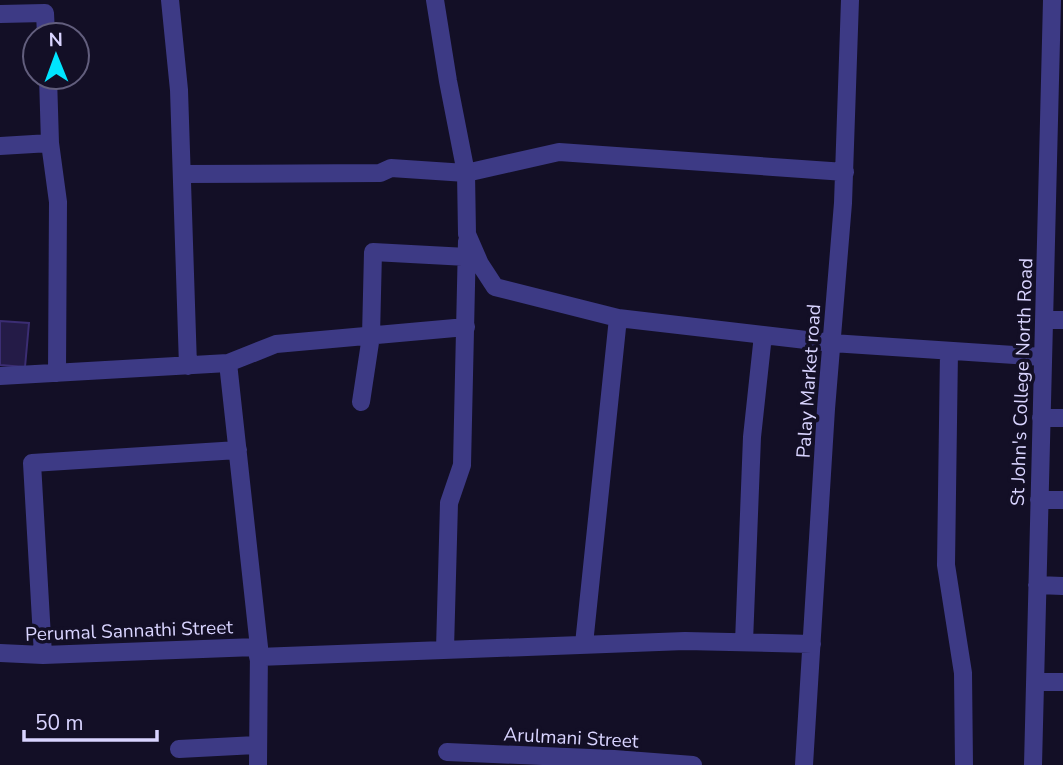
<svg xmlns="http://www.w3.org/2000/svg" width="1063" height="765" viewBox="0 0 1063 765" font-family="'Nunito Sans',sans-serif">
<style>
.building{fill:#241b47;stroke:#3b2d73;stroke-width:2}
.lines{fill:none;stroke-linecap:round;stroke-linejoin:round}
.minor{stroke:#3d3a85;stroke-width:18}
.labels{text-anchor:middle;stroke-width:7;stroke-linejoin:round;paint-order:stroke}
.street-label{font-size:19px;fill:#d9d4ff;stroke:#130f26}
</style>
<rect width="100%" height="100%" fill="#130f26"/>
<!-- building -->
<path class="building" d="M0,321L29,323L25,367L0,365Z"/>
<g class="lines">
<!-- minor -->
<path class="minor" d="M170,0L179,90L188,366
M0,14L45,13L46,35
M50,143L58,202L57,373
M0,146L50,143L48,77
M845,172L559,152L466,173L467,234L480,264L495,287L618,318L832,343L1043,357
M182,174L380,173L391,168L466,173L448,81L435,0
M1044,320H1063
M949,351L946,565L963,673L964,765
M228,363L259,647L258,765
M0,376L228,363L276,344L466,327
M361,402L371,336L373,252L467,257
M1041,418H1063
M1039,500H1063
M1037,585L1063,586
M744,642L752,437L763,335
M584,644L618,318
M445,649L449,503L462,465L467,241
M0,653L43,655L259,647
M43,655L32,463L238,450
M258,657L685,641L812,644
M1035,682H1063
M179,749L258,745
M447,752L614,759L693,765
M804,765L826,409L843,203L850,0
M1033,765L1052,0"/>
</g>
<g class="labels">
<!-- street labels -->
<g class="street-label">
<text transform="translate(808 381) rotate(-86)" y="7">Palay Market road</text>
<text transform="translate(1021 382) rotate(-88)" y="7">St John's College North Road</text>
<text transform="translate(129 630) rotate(-2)" y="7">Perumal Sannathi Street</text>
<text transform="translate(571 737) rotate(3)" y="7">Arulmani Street</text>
</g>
</g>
<!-- north arrow -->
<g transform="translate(56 56) rotate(359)"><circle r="33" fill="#130f26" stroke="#625e7d" stroke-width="2"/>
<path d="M0-5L12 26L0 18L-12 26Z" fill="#00e5ff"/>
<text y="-10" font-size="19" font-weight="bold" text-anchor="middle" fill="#d9d4ff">N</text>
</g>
<!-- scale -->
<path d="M24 730v10h133v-10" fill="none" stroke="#d9d4ff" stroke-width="3.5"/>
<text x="35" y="730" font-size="21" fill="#d9d4ff" stroke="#130f26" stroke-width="5" paint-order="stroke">50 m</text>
</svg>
